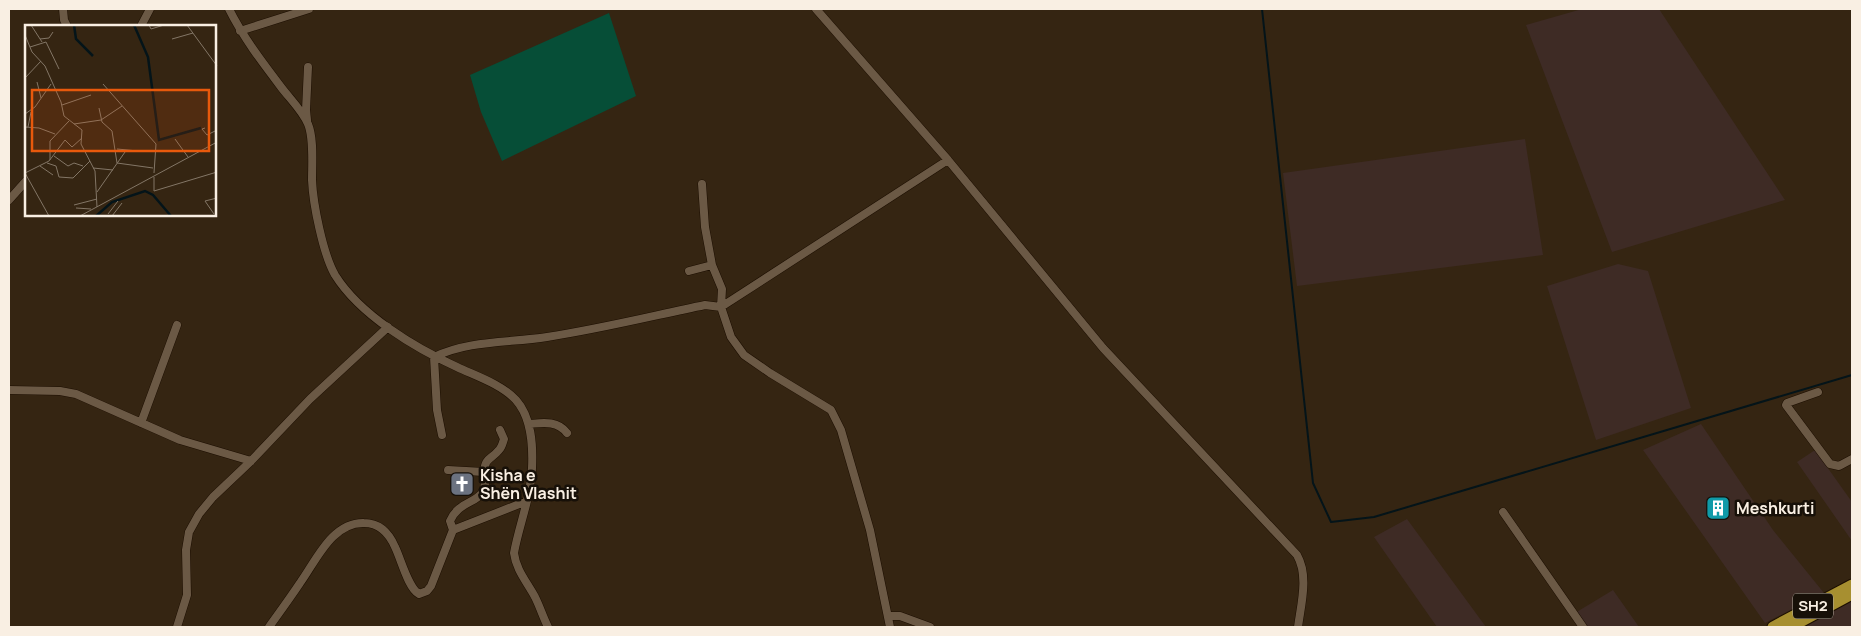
<svg xmlns="http://www.w3.org/2000/svg" width="1861" height="636" viewBox="0 0 1861 636" font-family="Manrope,sans-serif">
<style>
.commercial{fill:#3e2b25}
.green{fill:#064e37}
.lines{fill:none;stroke-linecap:round;stroke-linejoin:round}
.stream{stroke:#041419;stroke-width:2}
.minor-casing{stroke:#1c0e00;stroke-width:9}
.highway-casing{stroke:#1c0e00;stroke-width:13}
.minor{stroke:#6b5945;stroke-width:8}
.highway{stroke:#a78f30;stroke-width:11}
.labels{text-anchor:middle;stroke-width:5;stroke-linejoin:round;paint-order:stroke}
.shield{fill:#171008;stroke:#b5aca1;stroke-width:1}
.shield-label{font-size:15px;font-weight:bold;fill:#f9efe3}
.poi-label{font-size:16px;font-weight:bold;fill:#f9efe3;stroke:#171008;text-anchor:start}
.inset-river{fill:none;stroke:#041419;stroke-width:2.5}
.inset-road{fill:none;stroke:#837666;stroke-width:1}
.view{fill:#e8590c;fill-opacity:0.15;stroke:#e8590c;stroke-width:2.5}
.inset-edge{fill:none;stroke:#f9efe3;stroke-width:2.5}
</style>
<rect width="100%" height="100%" fill="#352512"/>
<!-- commercial -->
<path class="commercial" d="M1582,9H1659L1785,200L1612,252L1526,25Z
M1525,139L1543,255L1297,286L1283,173Z
M1618,264L1648,271L1691,408L1596,440L1547,286Z
M1701,424L1773,530L1824,593L1765,623L1643,450Z
M1815,450L1852,502V541L1797,462Z
M1407,519L1486,627H1437L1374,537Z
M1613,590L1639,627H1585L1575,613Z
M1852,599V627H1800Z"/>
<!-- green -->
<path class="green" d="M609,13L636,96L502,161L481,112L470,75Z"/>
<g class="lines">
<!-- stream -->
<path class="stream" d="M1262,9L1313,483L1331,522L1374,517L1852,375"/>
<!-- minor casing -->
<g class="minor-casing">
<path id="minor" d="M63,9L64,20L67,26
M229,9C243,37 262,62 281,87C290,99 302,110 308,124C314,138 312,164 312,180C313,204 323,254 335,275C360,315 415,348 457,367C476,376 501,384 516,400C532,418 533,446 532,468C531,497 519,525 514,553C516,570 527,582 535,597C540,607 543,617 548,627
M816,9L948,160L1103,348L1297,555C1309,576 1301,604 1298,627
M141,26L150,9
M240,31L309,9
M307,120L306,110L308,67
M702,184L705,227L712,265L722,289L721,307L731,337L744,355L770,373L831,410L841,430L870,530L890,627
M9,200L26,181
M689,271L712,265
M434,357C469,340 509,343 547,337C600,329 652,316 705,305L721,307L948,160
M434,357L437,410L442,435
M9,390L60,391L76,394L180,440L251,461
M1818,392L1787,403L1786,405L1830,464L1839,466L1852,459
M141,423L177,325
M529,424C542,423 557,420 567,433
M448,470L484,472C491,507 461,495 450,521L453,530
M484,472C485,457 491,460 499,450C502,447 503,442 504,439L500,430
M1503,512L1583,627
M888,616H900L930,627
M177,627L187,595L186,550L189,532L199,514L213,497L251,461L310,399L388,327
M269,627C279,613 290,598 300,583C316,561 332,522 364,523C380,523 389,533 395,547C401,559 408,588 419,594L427,591L431,586L453,530L527,501"/>
</g>
<!-- highway casing -->
<g class="highway-casing">
<path id="highway" d="M1773,627L1852,585
M1791,627L1852,594"/>
</g>
<!-- minor -->
<use href="#minor" class="minor"/>
<!-- highway -->
<use href="#highway" class="highway"/>
</g>
<!-- icons -->
<defs>
<g id="church-square" transform="scale(1.25)"><rect x="-9" y="-9" width="18" height="18" rx="4" fill="#6b7280" stroke="#171008"/><path d="M-1.2-6h2.4v3.5h3.3v2.4h-3.3V6h-2.4V-.1h-3.3v-2.4h3.3Z" fill="#fff"/></g>
<g id="building-square" transform="scale(1.25)"><rect x="-9" y="-9" width="18" height="18" rx="4" fill="#0f9aa8" stroke="#171008"/><path d="M-4-6H4V6H1V3H-1V6H-4ZM-2.5-4.3h1.7v1.8h-1.7ZM.8-4.3h1.7v1.8H.8ZM-2.5-1h1.7V.8h-1.7ZM.8-1h1.7V.8H.8Z" fill="#fff"/></g>
</defs>
<g fill-rule="evenodd">
<use href="#church-square" x="462" y="484"/>
<use href="#building-square" x="1718" y="508"/>
</g>
<g class="labels">
<!-- shield labels -->
<rect class="shield" x="1793" y="593.5" width="40" height="25" rx="4"/>
<g class="shield-label">
<text x="1813" y="611">SH2</text>
</g>
<!-- poi labels -->
<g class="poi-label">
<text x="480" y="481">Kisha e<tspan x="480" dy="18">Shën Vlashit</tspan></text>
<text x="1736" y="514">Meshkurti</text>
</g>
</g>
<!-- overview -->
<g transform="translate(25 25)">
<rect width="191" height="191" fill="#352512"/>
<path class="inset-river" d="M49,0L51,14L68,31M109,0L123,32L134,115L176,103M71,191L87,177L120,166L128,170L146,191"/>
<path class="inset-road" d="M6,0L17,17M124,0L126,4L139,0M162,0L192,41M0,10L7,27L20,41L36,77L39,91L57,105L56,119L70,146L72,182M15,14L24,13L28,7M147,14L168,8M5,22L21,17L34,44M0,53L16,36M12,57L16,73M78,59L131,119L129,148M37,80L66,70M74,83L77,97L87,106L92,138M0,89L10,82L26,59M49,99L76,95L97,81M0,102L14,103L30,109M3,102L6,87M180,103L177,104L182,110L192,105M150,114L163,132M92,124L113,126M29,131L43,141L49,138L58,141M25,135V116L44,96M22,138L31,141L34,152L48,153L65,136M92,138L128,143M15,141L28,150M68,143L88,145M0,148L24,136L40,115L47,122L57,113M0,148L24,191M129,152V166L192,147M72,167L100,127M49,180L72,174M51,183L66,184M83,189L93,176M189,189L180,176L192,173M55,191L192,117M87,191L97,178"/>
<path class="view" d="M7,65H184V126H7Z"/>
<rect width="191" height="191" class="inset-edge"/>
</g>
<!-- border -->
<rect width="1861" height="636" fill="none" stroke="#f9efe3" stroke-width="20"/>
</svg>
